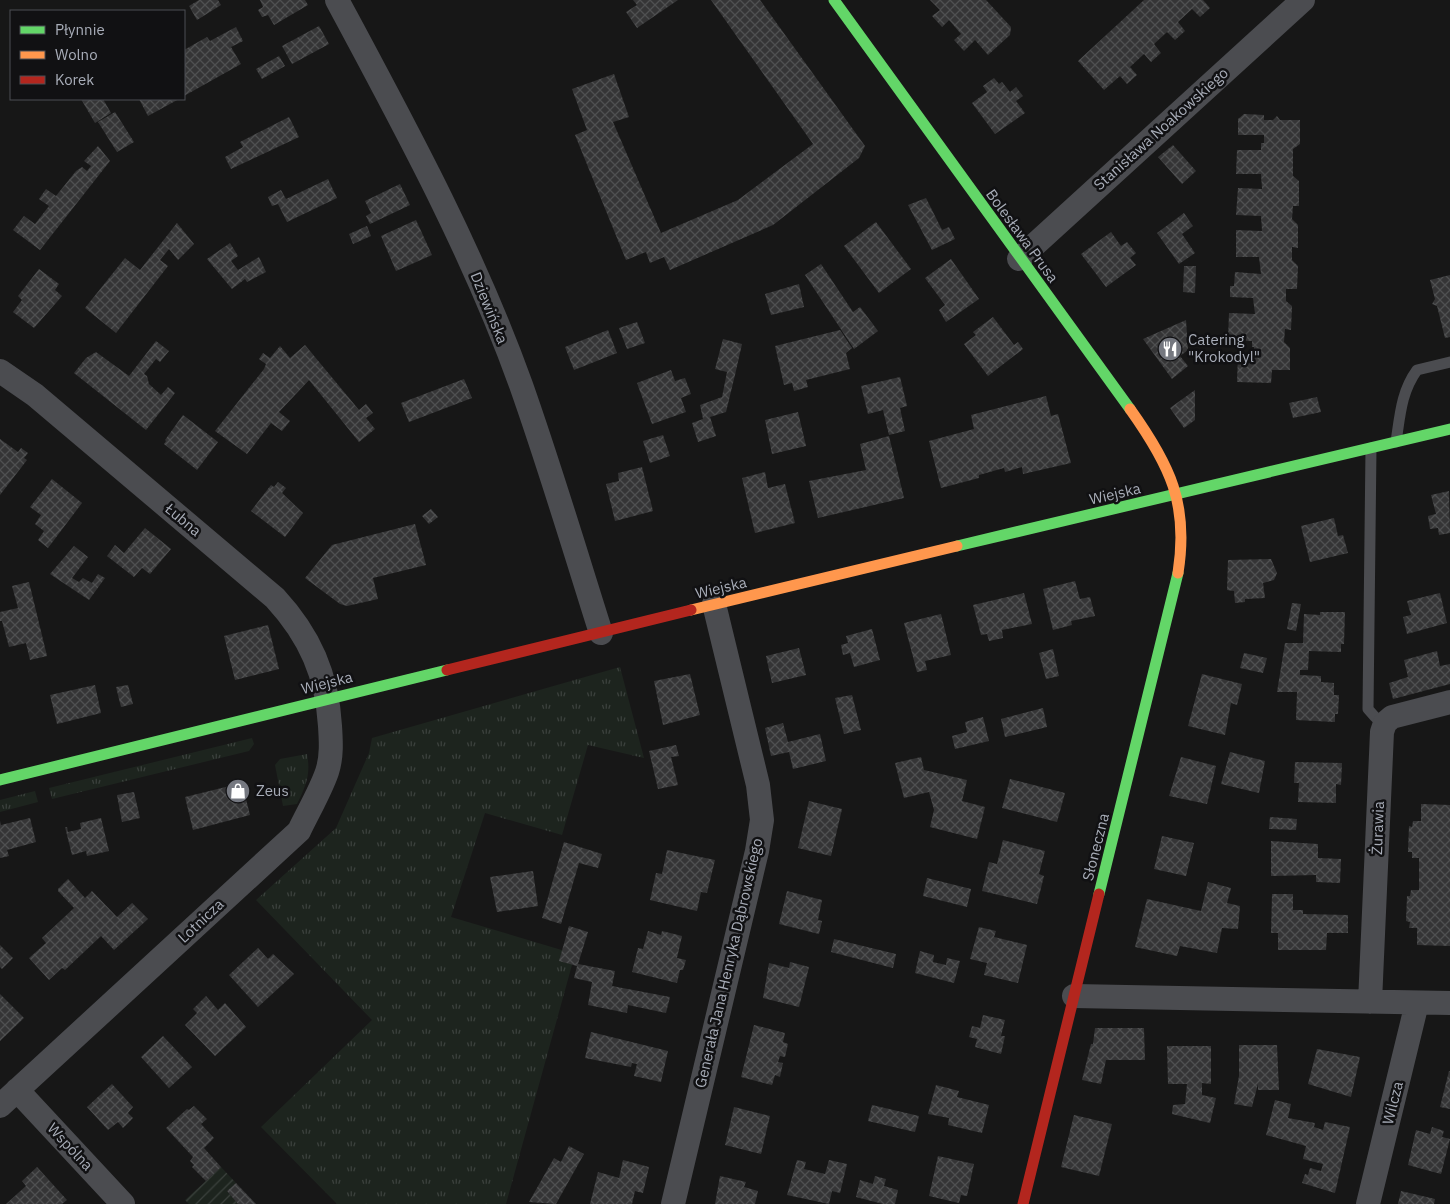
<svg xmlns="http://www.w3.org/2000/svg" width="1450" height="1204" viewBox="0 0 1450 1204" font-family="'IBM Plex Sans',sans-serif">
<style>
.grass{fill:url(#grass-tufts)}
.garden{fill:url(#garden-furrows)}
.building{fill:url(#building-cross-hatch)}
.lines{fill:none;stroke-linecap:round;stroke-linejoin:round}
.lane{stroke:#4b4c50;stroke-width:11}
.street{stroke:#4b4c50;stroke-width:24}
.fast{stroke:#63d668;stroke-width:11}
.slow{stroke:#ff974d;stroke-width:11}
.jam{stroke:#b3261e;stroke-width:11}
.labels{text-anchor:middle;stroke-width:5;stroke-linejoin:round;paint-order:stroke}
.street-label{font-size:15px;fill:#a8adb8;stroke:#111113}
.poi-label{font-size:15px;fill:#a8adb8;stroke:#111113;text-anchor:start}
</style>
<defs>
<pattern id="grass-tufts" width="24" height="20" patternUnits="userSpaceOnUse" patternTransform="scale(1.25)"><rect width="24" height="20" fill="#1d241e"/><path d="M3 7l-1-3M5 7V3M7 7l1-3M15 17l-1-3M17 17v-4M19 17l1-3" fill="none" stroke="#3b413d"/></pattern>
<pattern id="garden-furrows" width="10" height="10" patternUnits="userSpaceOnUse" patternTransform="scale(1.25)"><rect width="10" height="10" fill="#1d241e"/><path d="M-1 1l2-2M0 10L10 0M9 11l2-2" fill="none" stroke="#3b413d"/></pattern>
<pattern id="building-cross-hatch" width="8" height="8" patternUnits="userSpaceOnUse" patternTransform="scale(1.25)"><rect width="8" height="8" fill="#353536"/><path d="M0 0l8 8M0 8l8-8" fill="none" stroke="#4f5051"/></pattern>
</defs>
<rect width="100%" height="100%" fill="#171717"/>
<!-- grass -->
<path class="grass" d="M620,667L644,758L588,745L562,835L485,813L451,917L575,954L506,1204H337L261,1127L372,1020L256,900L336,828L369,753L372,738Z
M252,738L254,744L249,751L52,799L49,788Z
M307,754C311,774 306,786 297,804L283,806L275,765L280,759Z
M35,791L38,802L0,812V800Z"/>
<!-- garden -->
<path class="garden" d="M221,1167L236,1183L227,1191L238,1204H189L185,1200Z"/>
<!-- building -->
<path class="building" d="M199,0H218L221,5L197,20L189,6Z
M260,0H305L308,5L274,25L268,15L262,17L258,10L263,7Z
M633,0H678L637,28L626,12L637,5Z
M711,0H760L865,146L859,158L773,225L670,270L664,257L650,263L646,252L626,260L575,135L587,130L572,89L614,74L629,117L613,122L661,233L738,200L813,144Z
M930,0H986L1011,27L1010,35L988,55L975,40L964,51L954,40L961,34L949,20L942,27L932,16L940,10Z
M1144,0H1203L1210,8L1200,17L1192,9L1178,22L1185,31L1175,40L1167,32L1154,44L1161,53L1151,62L1144,54L1130,67L1137,75L1127,84L1120,76L1104,90L1078,61Z
M319,26L329,44L292,64L282,46Z
M236,27L243,41L231,47L241,64L184,96V50L207,37L210,41Z
M279,56L285,66L262,79L256,69Z
M994,78L999,84L1002,82L1010,92L1016,87L1023,96L1016,101L1025,113L995,134L972,103L987,92L983,86Z
M81,99H103L111,113L95,123Z
M139,99H179L148,116Z
M115,112L134,142L117,152L98,122Z
M1244,114L1264,115V120H1273L1277,116L1280,120H1300V144L1293,149V176L1299,181V206H1293L1292,219L1298,225V248L1292,247V260L1298,266L1297,289H1286V301L1292,306L1291,330L1285,329L1284,342L1290,348V370H1272L1271,383L1237,382L1238,354L1254,355V347H1252V341L1228,340L1229,313L1255,314L1253,298L1230,297V286H1234L1235,272L1261,274L1259,257H1236V230L1262,231L1261,216L1236,215L1238,188L1262,189L1261,174H1236L1237,150H1261V143H1264V135H1238V119Z
M289,117L299,137L231,169L225,157L243,147L240,142Z
M1173,145L1196,171L1182,184L1158,157Z
M98,146L110,161L40,250L13,230L24,216L35,224L49,206L39,199L46,189L56,196L76,171L82,167L87,171L91,166L84,161Z
M328,179L337,198L287,222L278,204L272,206L268,197L281,190L286,199Z
M400,184L410,205L370,224L366,216L371,213L365,201Z
M926,198L942,230L949,227L955,239L932,250L908,205Z
M1184,213L1193,226L1182,234L1195,253L1179,264L1157,233Z
M416,220L432,255L396,271L381,236Z
M876,222L911,269L879,293L844,246Z
M177,223L194,244L178,260L169,249L160,260L168,266L116,333L85,308L125,258L140,270Z
M367,226L371,236L353,244L349,234Z
M1111,232L1121,246L1127,242L1136,253L1130,258L1136,265L1106,287L1081,254Z
M230,243L238,256L231,261L238,270L259,257L266,272L247,282L245,279L232,289L207,259Z
M951,259L979,299L946,322L939,310L945,305L925,278Z
M821,264L853,312L860,307L878,331L854,349L805,275Z
M1184,266H1196L1195,293L1183,292Z
M39,269L59,284L55,290L62,296L34,328L13,312L22,300L18,296Z
M1450,275V337L1445,338L1437,306L1432,304L1435,299L1430,280Z
M799,284L804,307L771,315L765,294Z
M993,317L1014,345L1018,342L1023,349L988,376L964,344L976,335L973,332Z
M1186,320L1188,350L1180,356L1188,366L1172,379L1143,339Z
M637,322L645,343L627,349L619,328Z
M608,330L617,353L574,370L565,347Z
M840,330L852,348L846,353L850,369L806,380L808,387L794,391L792,383L784,385L775,346Z
M723,339L742,344L735,375L726,412L710,417L716,436L698,442L692,423L703,419L700,405L722,397L727,372L715,369Z
M156,341L169,351L160,362L156,359L144,374L147,376L149,384L161,395L168,387L175,393L146,430L74,373L86,358L96,352L129,376Z
M305,345L359,410L366,404L373,413L366,418L375,429L359,442L309,380L279,412L290,421L282,431L271,423L247,454L215,431L264,369L266,364L259,359L263,353L270,358L280,346L290,358Z
M671,370L675,381L685,378L691,394L681,398L686,412L652,424L637,383Z
M900,377L907,406L900,408L905,431L889,435L883,410L868,414L861,386Z
M464,379L472,398L409,422L401,403Z
M1195,390V420L1184,428L1170,408Z
M1046,396L1051,416L1058,414L1071,463L1023,474L1022,467L1005,472L1004,468L979,475V478L941,488L929,441L974,429L971,415Z
M1317,397L1321,412L1293,418L1289,403Z
M798,412L806,446L772,454L765,420Z
M183,415L218,442L197,470L164,444L166,441L165,440Z
M663,435L670,456L650,463L643,441Z
M889,436L904,498L818,518L809,481L866,470L860,444Z
M0,439L18,452L21,448L28,453L24,458L27,460L0,495Z
M642,467L653,511L615,521L606,484L619,481L618,473Z
M765,472L768,488L785,484L795,523L755,533L742,478Z
M52,479L82,503L48,548L38,540L44,531L35,524L41,515L30,507Z
M278,482L286,488L282,493L303,513L285,537L251,511L271,485L274,487Z
M1449,491L1450,533L1439,535L1438,528L1430,529L1428,516L1436,514L1431,495Z
M431,509L438,517L429,524L422,516Z
M1334,518L1338,536L1343,535L1348,553L1310,562L1301,526Z
M415,524L426,565L373,578L378,599L347,606L340,604L305,578L332,545Z
M145,528L171,549L150,574L142,568L134,577L107,556L115,545L124,553Z
M74,546L88,557L72,578L79,582L83,578L92,583L98,574L105,578L89,600L50,574Z
M1271,559L1277,573L1274,580L1263,583L1265,598L1245,599V602L1235,603L1234,591L1227,590L1228,560Z
M1075,581L1080,599L1090,597L1095,616L1071,621L1072,625L1053,630L1043,589Z
M29,582L47,656L30,660L26,643L9,647L2,621H0V612L18,608L12,586Z
M1024,593L1032,624L1002,630L1003,638L989,641L987,634L981,635L973,605Z
M1440,593L1447,623L1407,634L1403,617L1411,615L1407,601Z
M1292,603L1301,604L1296,631L1287,629Z
M1320,612H1345L1344,644H1341V652L1309,651L1308,670H1300V675L1321,676V682L1334,683V695H1339L1338,714H1335V722L1296,720L1297,692H1277L1285,643H1303L1304,614L1320,615Z
M941,614L951,655L925,661L927,670L917,672L904,623Z
M268,625L279,669L235,680L224,636Z
M872,629L880,660L854,667L850,653L843,655L841,645L848,643L846,636Z
M799,648L806,675L772,683L766,656Z
M1053,649L1059,676L1046,679L1039,653Z
M1437,651L1440,666L1450,664V684L1393,699L1389,683L1408,677L1404,660Z
M1244,653L1267,658L1263,673L1240,668Z
M690,674L700,715L663,725L654,681Z
M1202,674L1242,684L1237,705L1231,703L1225,735L1188,726Z
M95,685L101,713L57,724L50,695Z
M128,685L133,704L121,707L116,687Z
M852,695L861,730L844,734L835,698Z
M1043,708L1047,727L1005,737L1001,719Z
M983,717L989,741L955,749L952,736L967,732L965,722Z
M783,723L788,742L820,734L826,761L793,769L789,752L771,756L765,728Z
M676,745L679,756L671,757L678,785L658,789L649,751Z
M1230,752L1265,761L1259,793L1221,784Z
M921,757L924,770L967,780L962,801L985,807L977,839L930,827L934,810L929,792L904,798L895,763Z
M1181,757L1216,766L1207,804L1169,796Z
M1295,762L1342,763L1341,785L1336,784V803L1298,802L1299,783H1294Z
M1010,779L1065,793L1057,822L1002,808Z
M242,783L250,815L193,830L185,797Z
M134,792L140,818L122,822L117,795Z
M809,801L842,809L831,856L798,848Z
M1421,804L1450,805V946L1417,945V928H1409L1410,922L1406,921L1407,896H1410L1411,890H1419V858H1412V852H1408L1409,826L1412,827L1413,821H1421Z
M1270,817L1297,819L1296,830L1269,829Z
M30,818L36,842L7,850L9,856L0,858V821L1,825Z
M101,818L109,851L87,856L86,851L72,855L65,827H67L68,832L81,829L80,823Z
M1162,836L1194,843L1186,876L1154,869Z
M1003,840L1045,851L1039,874L1044,876L1037,904L982,891L989,862L997,864Z
M1271,841L1318,844V858L1341,859L1340,883L1316,882V875L1271,876Z
M564,842L602,854L598,868L579,863L561,924L542,918Z
M667,850L715,860L707,893L701,892L697,911L650,900L656,873L662,874Z
M533,871L538,906L497,912L490,877Z
M927,878L971,889L967,907L923,896Z
M68,879L85,898L92,891L117,917L132,903L148,919L114,950L101,936L65,970L62,968L49,980L29,958L46,943L42,938L74,908L58,891V889Z
M1208,882L1231,888L1227,903L1240,906L1238,929L1222,928L1217,953L1180,946L1177,956L1135,947L1147,899L1201,911Z
M787,891L822,900L818,920L822,921L819,934L779,924Z
M1272,894H1293V910H1303V914L1348,915V933H1327L1326,950H1278V933H1271Z
M569,926L588,932L578,964L615,971L612,986L670,997L666,1013L628,1005L627,1013L588,1005L592,982L574,978L577,966L559,961Z
M979,927L996,931L994,937L1027,945L1018,983L984,975L987,963L970,959Z
M648,931L661,935L662,931L682,936L677,958L686,960L683,970H680L677,983L632,972L638,948L643,949Z
M834,939L896,954L893,968L831,952Z
M0,945L13,958L2,969L0,967Z
M258,948L268,959L273,954L294,974L258,1007L229,975Z
M920,951L934,955L933,962L946,965L947,958L960,961L954,983L915,973Z
M790,962L809,967L799,1007L763,998L769,963L789,968Z
M0,994L24,1018L0,1041Z
M206,996L218,1010L225,1003L246,1027L215,1056L185,1025L197,1013L193,1009Z
M983,1015L1005,1020L1001,1036H1005L1001,1054L975,1047L977,1039L969,1037L972,1026L980,1028Z
M754,1025L785,1033L783,1042L788,1044L785,1057L780,1056L778,1062L783,1063L780,1077L775,1075L772,1085L741,1077Z
M1095,1028H1144L1145,1060H1106L1101,1084L1082,1080L1091,1044H1093Z
M591,1032L668,1051L661,1082L634,1076L637,1064L632,1063L631,1067L585,1058Z
M163,1036L192,1067L169,1088L141,1057Z
M1239,1045H1277L1279,1090H1258V1084L1252,1107L1234,1104L1239,1076Z
M1167,1046H1211V1084L1202,1083V1095L1216,1098L1210,1123L1172,1114L1173,1105L1185,1104L1187,1084H1168Z
M1317,1049L1360,1057L1351,1097L1308,1084Z
M1449,1071H1450V1109L1440,1107Z
M112,1084L133,1107L128,1113L133,1118L123,1128L118,1122L108,1130L87,1107Z
M936,1085L959,1091L957,1097L989,1105L982,1133L948,1125L949,1118L928,1114Z
M1275,1100L1291,1104L1288,1118L1315,1123L1314,1127L1323,1130L1325,1122L1350,1127L1335,1193L1302,1183L1305,1174L1308,1175L1310,1168L1321,1171L1323,1164L1303,1159L1306,1146L1266,1135Z
M872,1105L919,1116L915,1132L868,1121Z
M194,1106L207,1119L201,1124L214,1138L204,1148L221,1167L206,1181L192,1167L194,1165L190,1161L193,1157L166,1128L187,1109L189,1110Z
M734,1107L770,1116L761,1154L725,1145Z
M1074,1115L1112,1124L1099,1176L1061,1167Z
M1432,1127L1444,1131L1442,1137L1450,1139L1441,1174L1408,1165L1416,1130L1430,1134Z
M569,1146L584,1154L556,1204L529,1202L554,1158L561,1162Z
M938,1156L974,1164L967,1196L961,1195L959,1203L929,1196Z
M623,1160L649,1167L643,1193L635,1191L632,1204H590L598,1172L619,1178Z
M797,1160L806,1162L804,1169L825,1174L829,1160L847,1164L840,1193L832,1191L829,1204L787,1195Z
M37,1167L67,1200L62,1204H6L26,1186L22,1181Z
M720,1176L746,1182L744,1187L758,1191L755,1204H715Z
M875,1176L886,1179L884,1186L898,1190L895,1204H883L856,1197L860,1180L873,1184Z
M236,1183L256,1204H238L227,1191Z
M1401,1191L1435,1199L1434,1204H1398Z"/>
<g class="lines">
<!-- lane -->
<path class="lane" d="M1396,442C1400,416 1401,392 1417,370L1450,362
M1371,448L1368,709L1375,717L1385,723"/>
<!-- street -->
<path class="street" d="M337,0C404,125 473,251 521,385C550,467 575,551 601,633
M1019,259L1303,0
M0,371L35,395L275,598C310,636 327,675 330,726C331,741 332,757 327,772C320,792 308,812 299,831L0,1106
M1074,996L1450,1003
M1370,1002L1382,732L1385,723L1392,717L1450,702
M17,1090L123,1204
M673,1204L757,851L762,820L758,785L714,604
M1368,1204L1417,1003"/>
<!-- fast -->
<path class="fast" d="M834,0L1130,409
M957,546L1450,429
M0,780L447,670
M1099,894L1178,573"/>
<!-- slow -->
<path class="slow" d="M1130,409C1170,465 1189,504 1178,573
M691,610L957,546"/>
<!-- jam -->
<path class="jam" d="M447,670L691,610
M1023,1204L1099,894"/>
</g>
<!-- icons -->
<defs>
<g id="restaurant-disc" transform="scale(1.25)"><circle r="9.5" fill="#757880" stroke="#111113"/><path d="M-5-6h1v4h1v-4h1v4h1v-4h1v5L-1.5 .5V6h-2V.5L-5-1ZM5-6V6H3V1.5H1.5Q1.5-4 5-6Z" fill="#fff"/></g>
<g id="shop-disc" transform="scale(1.25)"><circle r="9.5" fill="#757880" stroke="#111113"/><path d="M-5-2.5h2.3a2.7 3.5 0 0 1 5.4 0H5L5.5 6h-11ZM-1.5-2.5h3a1.5 2.3 0 0 0-3 0Z" fill="#fff"/></g>
</defs>
<g fill-rule="evenodd">
<use href="#restaurant-disc" x="1170" y="349"/>
<use href="#shop-disc" x="238" y="791"/>
</g>
<g class="labels">
<!-- street labels -->
<g class="street-label">
<text transform="translate(1161 129) rotate(-42)" y="5">Stanisława Noakowskiego</text>
<text transform="translate(1022 236) rotate(54)" y="5">Bolesława Prusa</text>
<text transform="translate(489 308) rotate(68)" y="5">Dziewińska</text>
<text transform="translate(1115 494) rotate(-13)" y="5">Wiejska</text>
<text transform="translate(183 520) rotate(40)" y="5">Łubna</text>
<text transform="translate(721 588) rotate(-13)" y="5">Wiejska</text>
<text transform="translate(327 683) rotate(-14)" y="5">Wiejska</text>
<text transform="translate(1378 828) rotate(-88)" y="5">Żurawia</text>
<text transform="translate(1096 847) rotate(-76)" y="5">Słoneczna</text>
<text transform="translate(201 921) rotate(-43)" y="5">Lotnicza</text>
<text transform="translate(729 963) rotate(-77)" y="5">Generała Jana Henryka Dąbrowskiego</text>
<text transform="translate(1393 1103) rotate(-76)" y="5">Wilcza</text>
<text transform="translate(70 1147) rotate(47)" y="5">Wspólna</text>
</g>
<!-- poi labels -->
<g class="poi-label">
<text x="1188" y="345">Catering<tspan x="1188" dy="17">"Krokodyl"</tspan></text>
<text x="256" y="796">Zeus</text>
</g>
</g>
<!-- legend -->
<rect x="10" y="10" width="175" height="90" fill="#111113" stroke="#4d4f55"/>
<rect x="20" y="26" width="25" height="8" fill="#63d668" stroke="#4d4f55"/>
<text x="55" y="35" font-size="15" fill="#a8adb8">Płynnie</text>
<rect x="20" y="51" width="25" height="8" fill="#ff974d" stroke="#4d4f55"/>
<text x="55" y="60" font-size="15" fill="#a8adb8">Wolno</text>
<rect x="20" y="76" width="25" height="8" fill="#b3261e" stroke="#4d4f55"/>
<text x="55" y="85" font-size="15" fill="#a8adb8">Korek</text>
</svg>
